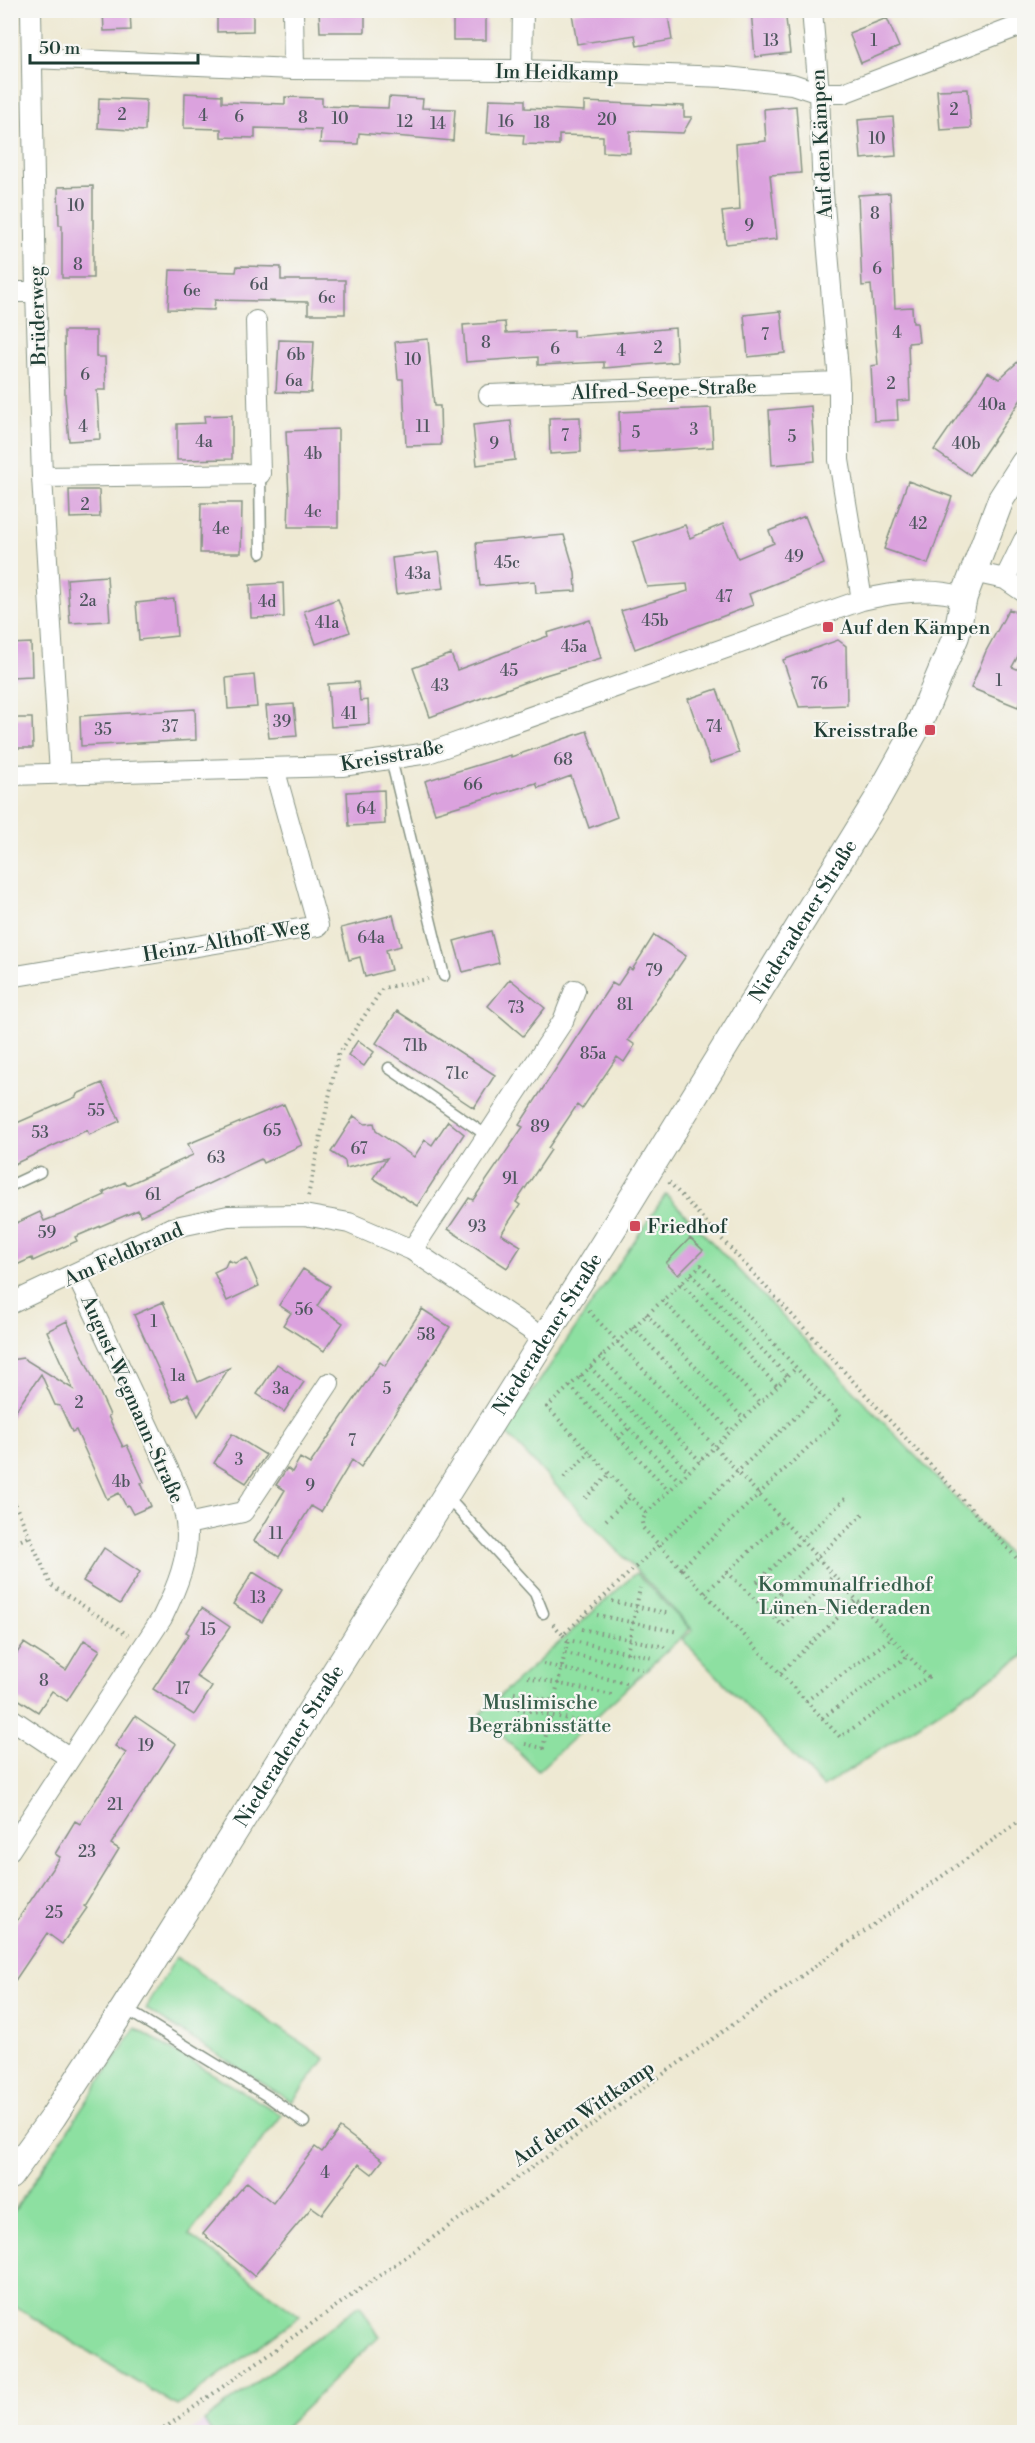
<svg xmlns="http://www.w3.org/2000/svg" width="1035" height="2443" viewBox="0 0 1035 2443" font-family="'Libre Bodoni',serif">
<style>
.built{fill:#ead1ec}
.green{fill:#8de0a1;stroke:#568e6a;stroke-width:1.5}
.building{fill:#dba2de}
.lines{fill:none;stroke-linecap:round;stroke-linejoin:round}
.service-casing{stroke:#869384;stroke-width:13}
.minor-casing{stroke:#869384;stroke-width:22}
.tertiary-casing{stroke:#869384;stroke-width:28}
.path{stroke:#869384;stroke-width:4;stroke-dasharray:1.5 4.5;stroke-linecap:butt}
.service{stroke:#fff;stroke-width:10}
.minor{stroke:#fff;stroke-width:20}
.tertiary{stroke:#fff;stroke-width:26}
.poi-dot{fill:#d1495b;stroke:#f6f6f2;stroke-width:2}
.labels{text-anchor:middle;stroke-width:4.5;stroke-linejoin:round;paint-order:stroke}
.number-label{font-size:16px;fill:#4e565e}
.street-label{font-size:20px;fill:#1f3d34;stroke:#f6f6f2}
.poi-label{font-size:20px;fill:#1f3d34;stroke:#f6f6f2;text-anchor:start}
.park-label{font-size:20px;fill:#355e4a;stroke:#f6f6f2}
</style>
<rect width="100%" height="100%" fill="#f6f6f2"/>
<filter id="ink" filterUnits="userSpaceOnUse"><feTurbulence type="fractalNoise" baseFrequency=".0167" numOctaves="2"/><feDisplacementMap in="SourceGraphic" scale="12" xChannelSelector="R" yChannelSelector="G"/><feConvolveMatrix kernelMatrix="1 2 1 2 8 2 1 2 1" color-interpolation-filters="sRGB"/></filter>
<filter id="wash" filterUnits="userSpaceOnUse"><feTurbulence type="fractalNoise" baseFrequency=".008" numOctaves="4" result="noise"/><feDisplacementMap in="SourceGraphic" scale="24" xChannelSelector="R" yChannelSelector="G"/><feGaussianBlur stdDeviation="1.35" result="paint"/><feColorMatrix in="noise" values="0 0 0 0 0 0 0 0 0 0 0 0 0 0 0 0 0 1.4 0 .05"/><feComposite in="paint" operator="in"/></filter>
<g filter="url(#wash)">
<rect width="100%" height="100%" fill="#eee9d3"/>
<!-- built -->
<path class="built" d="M204,2421L211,2432H188Z"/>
<!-- green -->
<path class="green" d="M666,1194L1024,1570V1656L823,1787L682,1639L693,1630L505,1432Z
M636,1573L690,1629L538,1771L480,1714Z
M176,1957L325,2059L292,2102L146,2009Z
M135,2028L282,2115L189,2235L300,2316L177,2406L11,2304V2216Z
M360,2305L379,2336L287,2426L290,2432H211L204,2421Z"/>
<g id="blocks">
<!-- building -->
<path class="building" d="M103,10H130L131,30L104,31Z
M217,10H253V31L217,32Z
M319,10H365V32H320Z
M453,10H486V40H453Z
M587,10H667L672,40L637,46L635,35L577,44L572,13Z
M751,10H785L790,53L755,57Z
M887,18L899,47L861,63L849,33Z
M968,89L971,128L940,130L937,90Z
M185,93L222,95V102L285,104V97L322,98V106L388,108L389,97L423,99L422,108L455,109L453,141L359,133L358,144L320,143L321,130L255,128V138L221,137V129L184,128Z
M99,98L146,100L145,131L98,128Z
M489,99L525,100V108L584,111V102L684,106V117H692L683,133L630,131V153L603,152V136L559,135V145L523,144L524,135L487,133Z
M796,106L801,173L770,175L777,239L726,244L722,212L740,210L736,144L766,141L764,109Z
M893,117L896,156L861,159L858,120Z
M93,186V278H62V225H59L58,187Z
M890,193L895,308L912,307L913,323H917L919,342L908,343L910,400L897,401L898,420L874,421L871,366L878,365L871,285L862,286L858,195Z
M237,266L281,267V280H345V314H308V302L215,300L214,310L168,309L170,270L236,272Z
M781,311L785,353L748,357L744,315Z
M505,322L506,333L573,330V337L675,328L677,362L604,368V362L538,365V357L466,362L463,325Z
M64,331H96V357H105L106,390H97L100,439L69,441L65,397Z
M428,339L434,406H440L441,445L406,446L403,379H398L395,342Z
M279,340L314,341L311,393L276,392Z
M1024,356V395L970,475L934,450L988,372L999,379Z
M811,406L815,461L772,465L769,410Z
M711,408L713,447L620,453L619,412Z
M232,415V459L177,460V424L205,423L204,416Z
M580,417L581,452L550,454L549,418Z
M511,421L515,460L477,465L473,425Z
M338,429V527H288L289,496L286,431Z
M908,481L952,497L928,564L884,549Z
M69,490H99L100,517L70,518Z
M201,503H242L241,553H200Z
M805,516L824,564L749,594L753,605L635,649L621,611L688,591L687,584L647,587L633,542L685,525L690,538L723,524L738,558L774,543L769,531Z
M564,535L575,572L576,591L536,593L535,581L480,586L476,543Z
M439,552L444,588L396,594L392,558Z
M107,576L110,621L70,623L67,579Z
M283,583L284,617L251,618L250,585Z
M174,599L177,636L139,640L136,603Z
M338,599L350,632L316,644L304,611Z
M1009,609L1024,617V645L1012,667L1024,672V691L1018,707L971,688L986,651Z
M590,620L601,658L542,676L430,717L413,668L451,654L457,670L548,636L547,633Z
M838,640L846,646L847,705L799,707L783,660Z
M31,643L32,676L10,677V644Z
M254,675L257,707L228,709L226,678Z
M358,682L360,701L368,700L369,724L331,727L328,684Z
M717,689L739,753L710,763L688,699Z
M294,704L297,736L269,738L266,706Z
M195,709L196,740L81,746L80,716Z
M10,718H32L33,748H10Z
M587,731L617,817L589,828L571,776L538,788L536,783L435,813L425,781L511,755V757Z
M384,790L385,824L349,826L347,792Z
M393,915L401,946L386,950L391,970L365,977L360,957L349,960L341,928Z
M491,931L499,963L463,972L454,941Z
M654,935L686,956L628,1040L635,1045L624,1062L617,1057L582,1109L577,1105L548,1148L551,1150L516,1202L520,1205L501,1234L521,1246L507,1268L448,1229L469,1198L473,1200L523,1127L519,1125L612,983L617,986L629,968L632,970Z
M510,979L545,1008L523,1036L488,1006Z
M397,1011L495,1075L474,1108L376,1043Z
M358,1040L374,1052L364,1066L348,1055Z
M102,1083L120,1121L89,1135L87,1130L10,1166V1126L76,1097L77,1094Z
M284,1104L302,1145L263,1163L261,1159L140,1216L138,1210L75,1237L77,1241L33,1261L32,1258L10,1268V1226L40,1212L44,1221L65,1213L105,1195L103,1192L125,1182L127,1185L193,1155L188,1144Z
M354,1116L365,1124L374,1123L376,1131L414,1157L425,1140L432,1145L448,1121L464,1134L417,1206L373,1178L387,1158L346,1168L345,1161L331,1152Z
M690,1238L703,1250L678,1275L666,1263Z
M247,1258L259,1286L227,1301L214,1272L225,1267L228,1260L235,1263Z
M303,1269L330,1286L317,1306L343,1323L324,1351L283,1325L291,1313L279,1305Z
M163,1302L198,1382L229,1368L198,1416L188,1394L173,1402L134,1315Z
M422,1309L450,1327L361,1467L352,1460L321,1512L311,1506L279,1557L254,1541L285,1490L276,1485L287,1468L292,1472L300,1458L310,1464L380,1362L385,1366Z
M67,1321L110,1415L108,1416L123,1447L127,1445L144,1482L141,1483L151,1506L133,1514L128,1505L126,1506L119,1493L107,1499L76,1430L72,1432L60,1406L55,1405L41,1374L10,1419V1360L23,1358L73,1389L47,1331Z
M277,1364L304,1382L284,1412L257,1394Z
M232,1434L266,1455L246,1483L214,1463Z
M104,1548L140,1572L120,1604L83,1581Z
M253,1572L282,1590L262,1622L233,1604Z
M202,1608L230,1627L196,1676L212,1687L194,1715L153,1689L189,1634L186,1632Z
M84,1640L100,1650L67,1701L52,1691L38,1712L10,1694V1663L24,1643L66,1670Z
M135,1716L176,1744L111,1844L119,1849L84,1906L87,1908L62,1944L47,1933L10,1988V1931L60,1857L55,1854L75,1821L80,1824L126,1753L115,1746Z
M340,2128L383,2160L372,2174L359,2164L322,2214L312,2207L254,2276L203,2234L247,2182L273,2203L315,2147L322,2152Z"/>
</g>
</g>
<g filter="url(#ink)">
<use href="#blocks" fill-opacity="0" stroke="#869384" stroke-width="1.5"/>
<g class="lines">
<!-- service casing -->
<g class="service-casing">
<path id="service" d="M260,474L261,553
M391,759L444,976
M389,1068L486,1135
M10,1186L40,1172
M445,1495L535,1593L543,1613
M124,2008L269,2097L304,2122"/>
</g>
<!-- minor casing -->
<g class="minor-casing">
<path id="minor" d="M31,10L36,292L42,477L60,774
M293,10L294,69
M812,10L819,93L823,193L839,382V460L862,600
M32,58L294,69L522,70L726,77L792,84L819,93H843L1024,24
M522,70L523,10
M10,292H36
M489,395L839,382
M42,477L260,474L256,321
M973,572L1005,579L1024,592
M1005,579L1024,540
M10,775L342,766L428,753L862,600C896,592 931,587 964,597
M10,977L318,926L274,768
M412,1250L563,1021L575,990
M10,1304L171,1228L228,1216L304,1215L349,1223L412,1250L543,1338
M187,1524L243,1512L329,1383
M10,1718L70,1758
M10,1850L162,1618C176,1589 191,1556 186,1522C185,1511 181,1500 178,1490L76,1274"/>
</g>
<!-- tertiary casing -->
<g class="tertiary-casing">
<g id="tertiary">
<path id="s1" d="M10,2176L53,2117L124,2008L621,1216L878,798L919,724L956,636L964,597L1001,499L1024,463"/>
</g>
</g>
<!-- path -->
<path class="path" d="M669,1182L1024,1566
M308,1196L338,1055L383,988L428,979
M701,1265L841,1416L681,1568L643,1528L642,1522L646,1513L547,1407Z
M691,1274L788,1377
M681,1283L777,1386
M662,1300L760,1403
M589,1311L928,1677L840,1737L681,1568
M646,1314L744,1419
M633,1327L731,1432
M600,1356L700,1461
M590,1367L689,1472
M580,1376L679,1481
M570,1386L669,1491
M618,1438L629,1428
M564,1478L590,1452
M10,1493L51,1585L128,1635
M585,1498L610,1474
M646,1513L796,1368
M606,1520L631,1496
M10,1545L30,1536
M727,1572L783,1626L834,1575
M757,1582L846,1498
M705,1593L783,1520
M775,1598L865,1512
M612,1601L670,1614
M597,1615L678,1632
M553,1624L563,1635L820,1394
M582,1629L665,1647
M563,1635L568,1640L653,1658
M565,1653L642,1669
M627,1653L640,1588
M543,1664L626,1683
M780,1673L856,1600
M528,1677L612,1695
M514,1693L595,1709
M806,1701L892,1638
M500,1705L583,1722
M822,1718L908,1656
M508,1724L547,1733
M548,1727L572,1732
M525,1744L543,1748L568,1640
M159,2432L1024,1818"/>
<!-- service -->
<use href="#service" class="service"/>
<!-- minor -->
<use href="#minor" class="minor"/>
<!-- tertiary -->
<use href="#tertiary" class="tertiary"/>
</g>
</g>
<!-- markers -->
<g class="poi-dot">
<rect x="822" y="621" width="12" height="12" rx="3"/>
<rect x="924" y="724" width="12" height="12" rx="3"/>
<rect x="629" y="1220" width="12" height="12" rx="3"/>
</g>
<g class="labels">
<!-- number labels -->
<g class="number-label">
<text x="771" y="46">13</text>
<text x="874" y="46">1</text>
<text x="954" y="115">2</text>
<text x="122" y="120">2</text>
<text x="203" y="121">4</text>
<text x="239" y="122">6</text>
<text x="303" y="123">8</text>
<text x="340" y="124">10</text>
<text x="607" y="125">20</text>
<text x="405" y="127">12</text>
<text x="506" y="127">16</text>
<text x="542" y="128">18</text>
<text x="438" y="129">14</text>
<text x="877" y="144">10</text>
<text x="76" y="211">10</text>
<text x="875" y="219">8</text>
<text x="749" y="231">9</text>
<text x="78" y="270">8</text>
<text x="877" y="274">6</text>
<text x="259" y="290">6d</text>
<text x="192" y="296">6e</text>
<text x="327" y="303">6c</text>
<text x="897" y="338">4</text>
<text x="765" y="340">7</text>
<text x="486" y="348">8</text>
<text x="658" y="353">2</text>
<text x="555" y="354">6</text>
<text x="621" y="356">4</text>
<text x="296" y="360">6b</text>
<text x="413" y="365">10</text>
<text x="85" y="380">6</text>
<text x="294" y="386">6a</text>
<text x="891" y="389">2</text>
<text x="992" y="410">40a</text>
<text x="83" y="432">4</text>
<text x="423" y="432">11</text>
<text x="694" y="435">3</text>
<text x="636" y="438">5</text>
<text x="565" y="441">7</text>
<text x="792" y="442">5</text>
<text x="204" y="447">4a</text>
<text x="494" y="449">9</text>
<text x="966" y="449">40b</text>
<text x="313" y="459">4b</text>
<text x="85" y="510">2</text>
<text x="313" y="517">4c</text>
<text x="918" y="529">42</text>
<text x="221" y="534">4e</text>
<text x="794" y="562">49</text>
<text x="507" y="568">45c</text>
<text x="418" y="579">43a</text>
<text x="724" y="602">47</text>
<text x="88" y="606">2a</text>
<text x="267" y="607">4d</text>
<text x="655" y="626">45b</text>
<text x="327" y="628">41a</text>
<text x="574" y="652">45a</text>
<text x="509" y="676">45</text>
<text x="999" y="686">1</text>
<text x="819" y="689">76</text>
<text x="440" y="691">43</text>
<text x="349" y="719">41</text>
<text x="282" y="727">39</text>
<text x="170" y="732">37</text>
<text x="714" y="732">74</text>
<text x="103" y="735">35</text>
<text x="563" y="765">68</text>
<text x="473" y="790">66</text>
<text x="366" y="814">64</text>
<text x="371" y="943">64a</text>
<text x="654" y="976">79</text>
<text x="625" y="1010">81</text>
<text x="516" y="1013">73</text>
<text x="415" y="1051">71b</text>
<text x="593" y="1059">85a</text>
<text x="457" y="1079">71c</text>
<text x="96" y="1116">55</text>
<text x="540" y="1132">89</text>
<text x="272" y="1136">65</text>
<text x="40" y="1138">53</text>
<text x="359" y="1154">67</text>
<text x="216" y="1163">63</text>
<text x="510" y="1184">91</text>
<text x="153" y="1200">61</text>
<text x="477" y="1232">93</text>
<text x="47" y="1238">59</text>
<text x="304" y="1315">56</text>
<text x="154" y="1327">1</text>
<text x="426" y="1340">58</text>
<text x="178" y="1381">1a</text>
<text x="281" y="1394">3a</text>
<text x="387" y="1394">5</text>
<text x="79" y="1408">2</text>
<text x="352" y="1446">7</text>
<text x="239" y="1465">3</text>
<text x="121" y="1487">4b</text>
<text x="310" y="1491">9</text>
<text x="276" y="1539">11</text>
<text x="258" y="1603">13</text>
<text x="208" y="1635">15</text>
<text x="44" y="1686">8</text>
<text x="183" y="1694">17</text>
<text x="146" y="1751">19</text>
<text x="115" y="1810">21</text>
<text x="87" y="1857">23</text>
<text x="54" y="1918">25</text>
<text x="325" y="2178">4</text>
</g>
<!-- street labels -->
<g class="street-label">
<text transform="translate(557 72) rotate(1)" y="7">Im Heidkamp</text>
<text transform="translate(821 144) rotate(-93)" y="7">Auf den Kämpen</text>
<text transform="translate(37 316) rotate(-92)" y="7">Brüderweg</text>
<text transform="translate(664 389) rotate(-2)" y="7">Alfred-Seepe-Straße</text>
<text transform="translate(392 755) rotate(-10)" y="7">Kreisstraße</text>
<text dy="7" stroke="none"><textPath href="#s1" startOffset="1485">Niederadener Straße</textPath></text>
<text transform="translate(226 940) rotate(-10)" y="7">Heinz-Althoff-Weg</text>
<text transform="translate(123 1254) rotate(-24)" y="7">Am Feldbrand</text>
<text dy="7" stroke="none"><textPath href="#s1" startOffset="999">Niederadener Straße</textPath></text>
<text transform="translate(133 1399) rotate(66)" y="7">August-Wegmann-Straße</text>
<text dy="7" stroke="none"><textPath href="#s1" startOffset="513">Niederadener Straße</textPath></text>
<text transform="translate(583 2113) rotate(-35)" y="7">Auf dem Wittkamp</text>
</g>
<!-- poi labels -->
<g class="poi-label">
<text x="840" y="634">Auf den Kämpen</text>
<text x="918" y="737" text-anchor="end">Kreisstraße</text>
<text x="647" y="1233">Friedhof</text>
</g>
<!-- park labels -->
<g class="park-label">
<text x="845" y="1591">Kommunalfriedhof<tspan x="845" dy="23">Lünen-Niederaden</tspan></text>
<text x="540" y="1709">Muslimische<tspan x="540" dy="23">Begräbnisstätte</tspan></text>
</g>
</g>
<!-- margin -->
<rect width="1035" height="2443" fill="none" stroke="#f6f6f2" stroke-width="36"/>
<!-- scale -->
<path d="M30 54v9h168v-9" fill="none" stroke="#1f3d34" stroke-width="3"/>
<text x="39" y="54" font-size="18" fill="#1f3d34" stroke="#f6f6f2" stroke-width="4.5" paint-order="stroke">50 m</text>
</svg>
